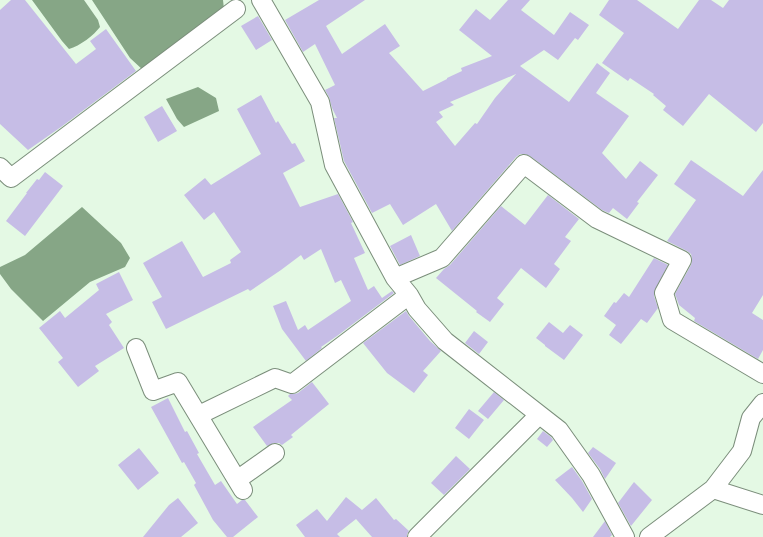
<svg xmlns="http://www.w3.org/2000/svg" width="763" height="537" viewBox="0 0 763 537" font-family="Ubuntu,sans-serif">
<style>
.water{fill:#86a686}
.building{fill:#c6bde6;fill-rule:evenodd}
.lines{fill:none;stroke-linecap:round;stroke-linejoin:round}
.minor-casing{stroke:#7b8e7b;stroke-width:20}
.minor{stroke:#fff;stroke-width:18}
</style>
<rect width="100%" height="100%" fill="#e4f9e4"/>
<!-- water -->
<path class="water" d="M32,0H84L98,20L100,27C94,35 80,46 69,49L62,41Z
M92,0H223L224,9L143,70L130,58Z
M198,87L216,98L219,111L184,127L177,119L166,99Z
M82,207L121,243L130,258L125,267L90,282L43,321L11,289L0,274V267L25,255Z"/>
<!-- building -->
<path class="building" d="M11,0H25L76,64L96,49L90,41L106,29L136,71L61,127L28,150L0,124V10Z
M319,0H365L326,26L342,54L385,24L400,46L389,53L423,91L447,79V78L462,71L461,68L492,56L459,30L476,9L490,20L508,0H530L521,10L554,35L570,12L589,25L578,40L575,38L558,60L544,50L520,66L569,102L597,63L610,73L596,93L629,116L602,153L626,179L640,161L658,175L637,202L639,203L627,219L613,208L609,213L602,210L530,156L525,154H520L516,157L452,231L436,204L403,225L390,204L372,213L344,161L334,118H337L332,108L329,97L325,90L335,85L315,44L303,52L285,20ZM516,74L495,98L477,124L475,123L455,146L436,122L443,117L439,112L454,105L450,102Z
M609,0H637L678,29L699,0H711L723,8L729,0H763V123L756,132L709,94L683,126L663,110L666,106L653,95L654,94L630,78L628,81L602,63L624,33L599,15Z
M258,16L272,40L256,50L241,26Z
M261,95L276,123L278,121L292,144L295,143L305,161L283,173L300,207L338,194L353,222L351,223L365,253L354,258L368,290L374,286L382,298L392,291L394,293L337,336L321,347L322,348L306,361L282,329L273,306L286,301L298,330L305,325L308,330L351,301L341,280L335,283L321,249L304,260L301,255L281,270L250,291L248,289L166,329L152,302L162,297L143,263L182,241L203,277L231,263L230,260L241,252L214,212L204,220L184,195L205,178L211,185L261,154L237,109Z
M162,106L177,131L158,142L144,117Z
M691,160L743,196L763,170V295L752,313L763,320V350L758,359L694,321L695,318L679,305L675,294L691,265L692,259L691,254L687,251L667,241L696,200L674,184Z
M45,172L63,186L25,236L6,221L27,193H26L37,179L39,180Z
M548,195L579,219L565,237L571,241L554,264L560,269L546,288L521,268L497,298L504,304L490,322L476,312L477,311L436,278L444,269L450,265L501,206L525,225Z
M411,235L420,256L400,265L390,246Z
M654,258L668,265L654,292V296L658,308L647,323L641,319L621,344L609,335L616,325L604,316L614,302L616,303L624,293L629,297Z
M119,272L133,300L106,314L112,322L109,325L124,348L95,366L99,371L78,387L58,362L63,358L39,328L60,311L65,318L99,290L96,284Z
M406,311L409,316L430,341L441,351L423,371L428,375L414,393L387,373L363,343Z
M549,322L563,333L570,325L583,335L564,360L545,346V345L536,338Z
M474,331L488,342L479,354L465,343Z
M312,382L329,404L291,435L293,437L282,445L279,443H274L267,446L253,427L292,400L288,396L290,394H294L298,393Z
M494,392L504,400L488,419L478,411Z
M168,398L185,432L187,431L199,453L197,454L215,485L221,481L237,504L242,500H245L258,517L233,537H227L213,520L194,485L196,483L184,462L182,463L151,407Z
M469,409L484,420L469,439L455,428Z
M543,431L551,437L553,440L547,447L537,439Z
M593,447L616,463L605,479L600,469L588,453Z
M139,448L159,473L138,490L118,465Z
M456,456L470,469L444,495L431,483Z
M572,467L582,481L592,499L583,512L572,498L555,480Z
M634,482L652,500L631,526L618,503Z
M346,497L362,510L376,498L394,520L396,519L409,531L407,534V537H372L356,519L337,534L340,537H305L296,525L317,509L327,521Z
M178,498L198,523L181,537H143L169,505Z
M605,521L612,535L610,537H593Z"/>
<g class="lines">
<!-- minor casing -->
<g class="minor-casing">
<path id="minor" d="M261,0L320,102L334,165L395,278L409,295L417,309L445,341L559,430L591,475L625,537
M0,167L11,178L236,9
M395,278L442,258L524,164L597,219L682,260L664,293L672,320L763,374
M136,348L153,391L178,382L243,490
M199,415L275,378L292,384L409,295
M237,480L275,453
M713,489L742,451L751,418L763,403
M417,537L539,415
M649,537L713,489L763,505"/>
</g>
<!-- minor -->
<use href="#minor" class="minor"/>
</g>
</svg>
